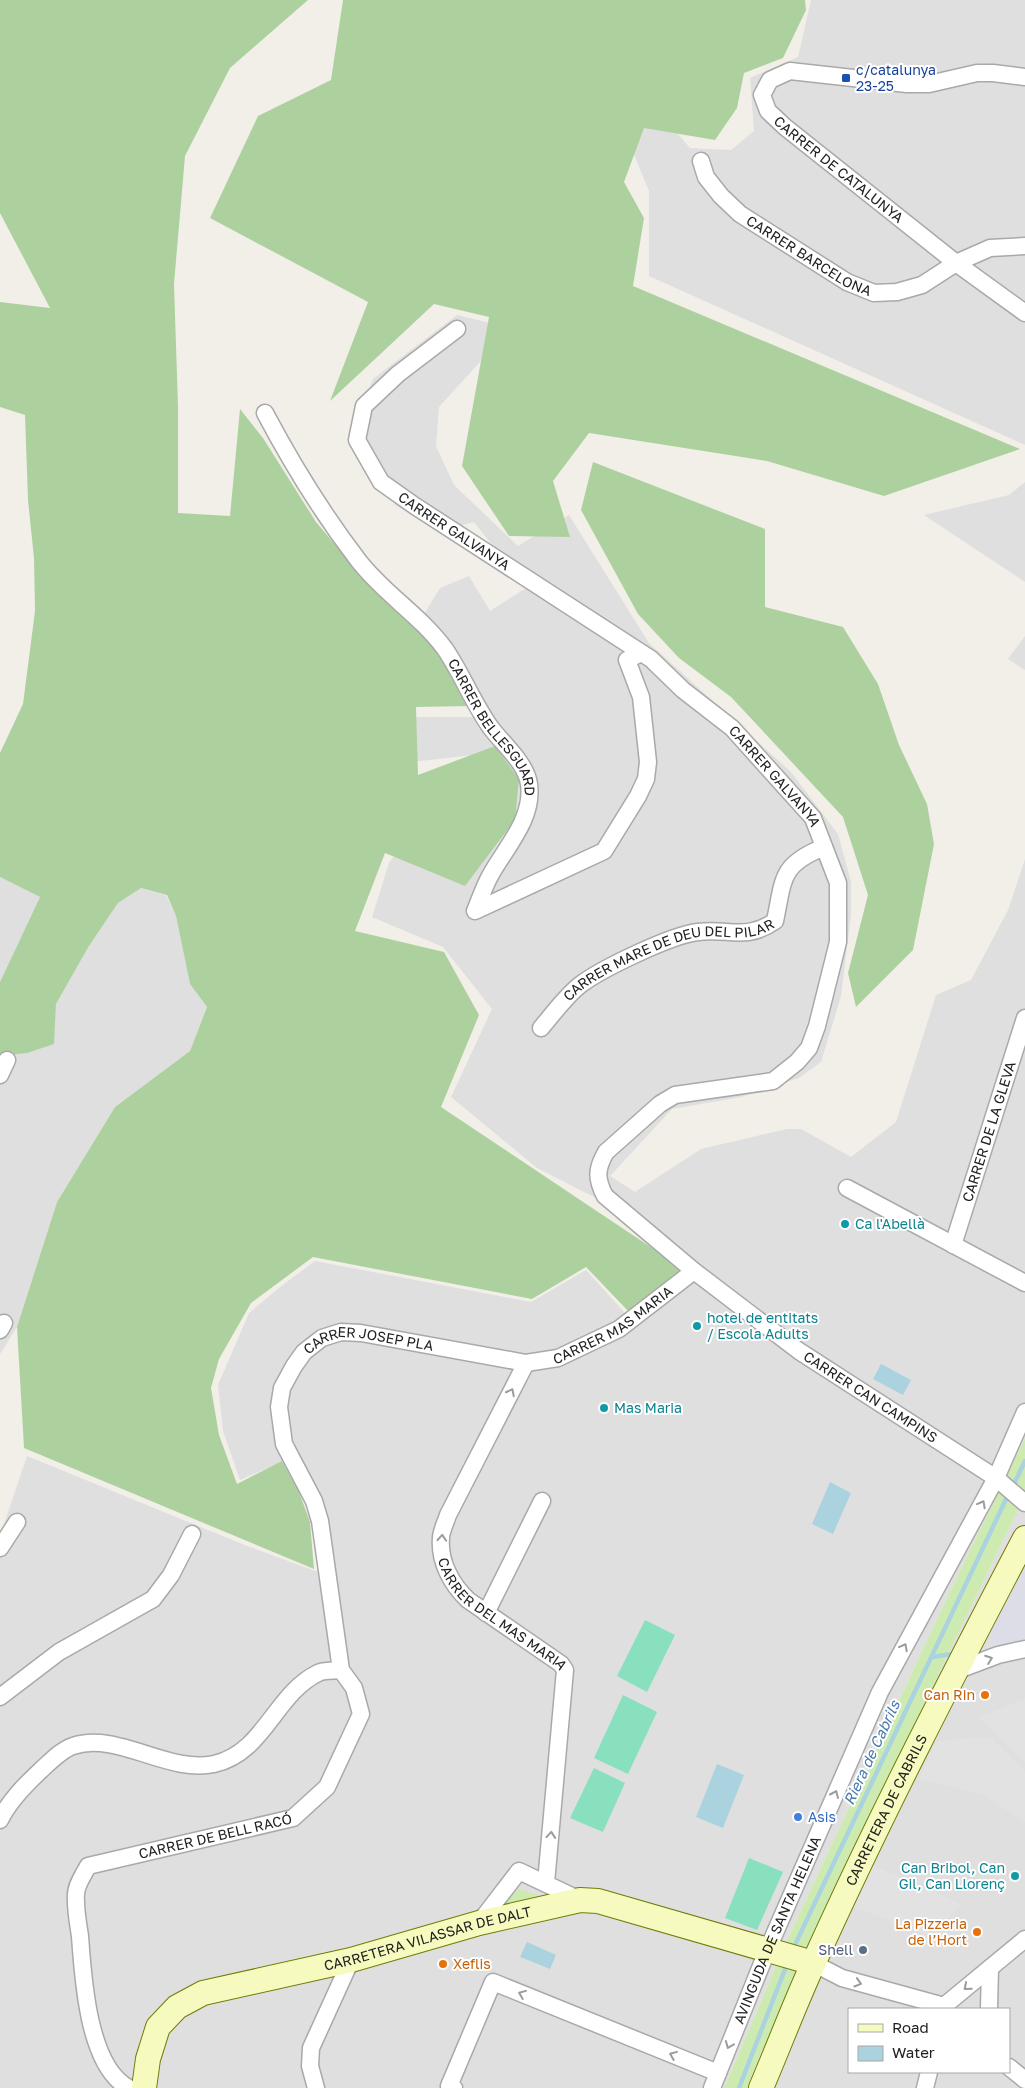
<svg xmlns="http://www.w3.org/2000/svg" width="1025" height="2088" viewBox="0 0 1025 2088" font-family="'Golos Text',sans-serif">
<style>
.residential{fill:#e0dfdf;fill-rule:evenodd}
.grass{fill:#cdebb0}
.forest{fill:#add19e}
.pitch{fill:#88e0be}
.parking{fill:#e2e2e2}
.plaza{fill:#dddde8}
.water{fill:#aad3df}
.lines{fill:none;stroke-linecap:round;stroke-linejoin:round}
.stream{stroke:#aad3df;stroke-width:4.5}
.street-casing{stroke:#a9a9a9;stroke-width:19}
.secondary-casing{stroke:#707d05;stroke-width:26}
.street{stroke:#fff;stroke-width:16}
.secondary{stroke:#f7fabf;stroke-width:24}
.oneway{stroke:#9c9c9c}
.transit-dot{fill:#1a4fb4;stroke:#fff;stroke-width:2}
.culture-dot{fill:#0f9aa8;stroke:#fff;stroke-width:2}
.food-dot{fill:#e8710a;stroke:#fff;stroke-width:2}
.shop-dot{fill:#3f7fe0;stroke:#fff;stroke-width:2}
.service-dot{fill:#5c6f8a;stroke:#fff;stroke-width:2}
.labels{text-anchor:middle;stroke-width:4;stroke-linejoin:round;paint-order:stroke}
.transit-label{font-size:14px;fill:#164399;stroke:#fff;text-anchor:start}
.street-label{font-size:14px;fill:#222;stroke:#fff}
.culture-label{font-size:14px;fill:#0d838f;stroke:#fff;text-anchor:start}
.food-label{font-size:14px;fill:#c56008;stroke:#fff;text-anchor:end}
.shop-label{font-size:14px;fill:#366cbe;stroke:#fff;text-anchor:start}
.service-label{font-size:14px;fill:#4e5e75;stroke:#fff;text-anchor:end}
.water-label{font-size:15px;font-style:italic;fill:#4a7aab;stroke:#fff}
</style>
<rect width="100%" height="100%" fill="#f2efe9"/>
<!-- residential -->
<path class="residential" d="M811,0H1025V445L649,276V191L625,133L661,114L690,148L731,150L754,131L750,78L798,57Z
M457,315L511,328L439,407L436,446L454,485L518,546L569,515L649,643L791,772L838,834L851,882V915L841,996L821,1062L799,1078L741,1097L672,1109L610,1176L635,1192L701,1149L787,1129H801L851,1157L896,1122L936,995L971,980L1008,910L1025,859V1438L945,1602L790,1934L724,2088H0V1536L27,1456L247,1546L318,1572L312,1518L286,1460L240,1480L223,1431L218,1385L249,1313L280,1287L315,1261L531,1302L586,1270L625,1313L677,1272L594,1197L537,1168L451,1097L492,1009L443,947L372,917L389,863L413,829L491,753L412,762V717H475L418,624L440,588L469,576L490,611L526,588L474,522L438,532L395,505L350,439L373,379Z
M1025,482V582L924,515L1009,495Z
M1025,636V670L1008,659Z
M0,877L40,897L0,982Z
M140,888L166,895L176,916L190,984L207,1007L190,1051L115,1107L57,1202L17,1327L0,1354V1056L53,1044L56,1004L89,946L118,903Z
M1025,1495V2088H752L817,1926ZM849,2009H1009V2072H849Z"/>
<!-- grass -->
<path class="grass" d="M1025,1438V1495L817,1926L752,2088H724L790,1934L945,1602Z
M519,1889L544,1897L500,1909Z"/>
<!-- forest -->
<path class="forest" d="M0,0H308L230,68L185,156L174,284L178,406V513L230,516L240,409L263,438L316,522L375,592L413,623L438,652L470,706L416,707L418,775L495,746L519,779L515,820L465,886L385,853L355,931L444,952L479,1015L441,1107L685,1270L630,1313L586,1267L532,1299L313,1257L251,1303L219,1359L211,1388L219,1435L237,1484L282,1461L299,1492L310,1522L314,1569L24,1448L17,1327L57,1202L115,1107L190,1051L207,1007L190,984L176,916L167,895L141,888L118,903L89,946L56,1004L54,1044L27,1053L0,1056V982L40,897L0,877V753L23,704L35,611L34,558L28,500L25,415L0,407V302L50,308L0,213Z
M343,0H805L806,10L783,58L744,73L737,108L715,140L644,128L624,182L644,218L633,286L1020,449L884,496L767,461L589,433L553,481L570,537L509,536L462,466L489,317L434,304L330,401L368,302L210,218L258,116L331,80Z
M593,462L765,529V607L843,627L878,684L899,745L927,804L934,844L913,950L856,1007L848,973L868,895L843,817L731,697L679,658L638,614L581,510Z"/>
<!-- pitch -->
<path class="pitch" d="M645,1620L675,1635L647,1692L617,1676Z
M623,1695L657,1712L628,1774L594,1758Z
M594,1768L625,1783L603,1832L570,1818Z
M749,1858L783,1872L757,1930L725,1918Z"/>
<!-- parking -->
<path class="parking" d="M1025,1698V1763L979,1718Z
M990,1737L1025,1772V1822L982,1794L919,1779L936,1741Z
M870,1864L963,1905L928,1935L851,1906Z"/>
<!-- plaza -->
<path class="plaza" d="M1025,1561V1641L996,1647L992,1644L990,1629Z"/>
<!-- water -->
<path class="water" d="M881,1364L911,1380L903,1395L873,1379Z
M830,1482L851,1493L833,1534L812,1524Z
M717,1764L744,1775L723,1828L696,1817Z
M527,1942L556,1955L550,1969L520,1957Z"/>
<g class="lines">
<!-- stream -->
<path class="stream" d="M1013,1486L1025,1461
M932,1657L952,1654
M793,1949L1009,1493
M739,2088L787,1964"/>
<!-- street casing -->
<g class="street-casing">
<g id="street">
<path id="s1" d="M1025,77L993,73H977L929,84H907L790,71L770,80L762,95L768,111L785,127L956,263L1025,313"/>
<path id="s2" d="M701,161L706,177L721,196L740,214L847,282L874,293L897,292L922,285L956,263L990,248L1025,246"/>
<path id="s3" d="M457,329L398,374L364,406L357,440L381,482L415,506L651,659L683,690L732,728L813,818L838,883V942L817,1026L809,1048L797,1062L773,1081L675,1095L660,1104L606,1152C596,1169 596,1179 605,1196L694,1271L799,1351L996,1478L1025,1503"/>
<path id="s4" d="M265,413C292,464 322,513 358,560C383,593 420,615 445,649C462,674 473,703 491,728C503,744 526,763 529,784C534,819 505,848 490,876C484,887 480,899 475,911L604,851L638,796L646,779L648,762L641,697L627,660L641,653"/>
<path id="s5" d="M541,1028C553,1014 565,997 580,985C601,969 671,935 698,932C729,928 746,941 775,921C784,878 780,865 824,847"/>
<path d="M0,1075L7,1060"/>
<path d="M847,1188L1025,1283"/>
<path id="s6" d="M953,1245L1025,1018"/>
<path d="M0,1330L4,1323"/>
<path id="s7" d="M526,1363L448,1515C446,1522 441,1531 441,1538C439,1561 451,1584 468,1600L561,1664L565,1670L546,1883"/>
<path d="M0,1548L17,1522"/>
<path d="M486,1613L542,1501"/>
<path d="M953,1672L998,1655L1025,1649"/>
<path d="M0,1697L59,1652L153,1599L171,1575L192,1534"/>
<path d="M0,1820C9,1801 25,1785 40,1771C50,1762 61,1750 73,1746C117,1731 168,1774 214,1764C264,1753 275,1694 318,1673C324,1670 334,1671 341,1670"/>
<path d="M479,1923L519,1871L580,1900"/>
<path d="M813,1963L842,1978L944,2006"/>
<path d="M943,2009L944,2006L1025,1939"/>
<path d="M989,2009L990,1968"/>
<path d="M1009,2067L1025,2080"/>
<path id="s8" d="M129,2088C88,2067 83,1978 80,1936C78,1923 75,1908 76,1894C76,1885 84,1874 88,1866L293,1818L327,1787L361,1714L354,1688L341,1670L320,1521L314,1501L284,1444L279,1407L282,1388L294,1366L304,1352L322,1338L341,1332L361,1333L526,1363L558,1358L619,1329L694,1271"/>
<path d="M316,2088L310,2066L311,2048L351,1960"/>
<path d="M454,2088L449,2086L493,1982L718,2073"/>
<path id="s9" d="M712,2088L767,1951L880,1692L996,1478L1025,1412"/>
<path d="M925,2088L929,2072"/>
</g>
</g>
<!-- secondary casing -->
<g class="secondary-casing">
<g id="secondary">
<path id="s10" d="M144,2088L148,2059L158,2027L177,2007L203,1993L351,1960L479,1923L580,1900L598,1901L813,1963"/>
<path id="s11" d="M761,2088C779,2046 795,2003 814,1962C879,1818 952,1677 1025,1538"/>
</g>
</g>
<!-- street -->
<use href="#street" class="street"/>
<!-- secondary -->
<use href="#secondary" class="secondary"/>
</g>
<!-- one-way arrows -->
<defs><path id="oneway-chevron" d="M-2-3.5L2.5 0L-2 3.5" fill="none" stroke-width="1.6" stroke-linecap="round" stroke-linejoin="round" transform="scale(1.25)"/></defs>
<g class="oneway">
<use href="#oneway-chevron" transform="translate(511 1392) rotate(-63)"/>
<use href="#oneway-chevron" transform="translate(982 1504) rotate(-62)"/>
<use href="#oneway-chevron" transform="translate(442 1538) rotate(-86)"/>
<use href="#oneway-chevron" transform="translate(904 1647) rotate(-62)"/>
<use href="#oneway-chevron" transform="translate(989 1659) rotate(-20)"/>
<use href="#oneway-chevron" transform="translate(835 1794) rotate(-66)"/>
<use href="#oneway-chevron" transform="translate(551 1835) rotate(-85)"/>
<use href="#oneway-chevron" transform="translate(858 1983) rotate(17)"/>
<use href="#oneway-chevron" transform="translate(967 1987) rotate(140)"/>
<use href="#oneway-chevron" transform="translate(522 1994) rotate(-158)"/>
<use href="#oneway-chevron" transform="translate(729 2045) rotate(112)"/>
<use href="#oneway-chevron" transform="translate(673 2055) rotate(-158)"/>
</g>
<!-- markers -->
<rect class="transit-dot" x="841" y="73" width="10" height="10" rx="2.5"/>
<g class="culture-dot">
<circle cx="845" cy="1224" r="5"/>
<circle cx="697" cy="1326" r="5"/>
<circle cx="604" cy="1408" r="5"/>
<circle cx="1015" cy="1876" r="5"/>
</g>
<g class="food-dot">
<circle cx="985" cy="1695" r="5"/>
<circle cx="977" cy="1932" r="5"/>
<circle cx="443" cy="1964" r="5"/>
</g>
<circle class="shop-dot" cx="798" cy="1817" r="5"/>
<circle class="service-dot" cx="863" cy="1950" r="5"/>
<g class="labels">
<!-- transit labels -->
<g class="transit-label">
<text x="856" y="75">c/catalunya<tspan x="856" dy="16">23-25</tspan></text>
</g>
<!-- street labels -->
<g class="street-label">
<text dy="5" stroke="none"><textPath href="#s1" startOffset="385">CARRER DE CATALUNYA</textPath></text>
<text dy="5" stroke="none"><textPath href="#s2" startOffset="148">CARRER BARCELONA</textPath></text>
<text dy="5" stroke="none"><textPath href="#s3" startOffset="292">CARRER GALVANYA</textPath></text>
<text dy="5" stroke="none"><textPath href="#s4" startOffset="391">CARRER BELLESGUARD</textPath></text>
<text dy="5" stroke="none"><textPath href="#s3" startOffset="698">CARRER GALVANYA</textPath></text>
<text dy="5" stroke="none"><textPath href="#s5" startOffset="152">CARRER MARE DE DEU DEL PILAR</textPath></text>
<text dy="5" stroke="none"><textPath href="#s6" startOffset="119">CARRER DE LA GLEVA</textPath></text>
<text dy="5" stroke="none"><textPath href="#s8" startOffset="1286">CARRER MAS MARIA</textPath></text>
<text dy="5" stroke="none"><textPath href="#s8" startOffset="1028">CARRER JOSEP PLA</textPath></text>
<text dy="5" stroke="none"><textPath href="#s3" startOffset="1611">CARRER CAN CAMPINS</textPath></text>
<text dy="5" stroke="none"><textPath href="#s7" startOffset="299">CARRER DEL MAS MARIA</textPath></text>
<text dy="5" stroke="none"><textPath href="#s11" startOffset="305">CARRETERA DE CABRILS</textPath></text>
<text dy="5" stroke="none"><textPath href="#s8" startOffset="369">CARRER DE BELL RACÓ</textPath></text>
<text dy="5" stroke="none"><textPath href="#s9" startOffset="171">AVINGUDA DE SANTA HELENA</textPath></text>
<text dy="5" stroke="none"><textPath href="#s10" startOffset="351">CARRETERA VILASSAR DE DALT</textPath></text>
</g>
<!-- culture labels -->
<g class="culture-label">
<text x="855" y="1229">Ca l'Abellà</text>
<text x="707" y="1323">hotel de entitats<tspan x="707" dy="16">/ Escola Adults</tspan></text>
<text x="614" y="1413">Mas Maria</text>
<text x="1005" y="1873" text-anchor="end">Can Bribol, Can<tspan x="1005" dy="16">Gil, Can Llorenç</tspan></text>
</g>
<!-- food labels -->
<g class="food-label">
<text x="975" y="1700">Can Rin</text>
<text x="967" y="1929">La Pizzeria<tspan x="967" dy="16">de l’Hort</tspan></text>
<text x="453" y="1969" text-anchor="start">Xeflis</text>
</g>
<!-- shop labels -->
<g class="shop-label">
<text x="808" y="1822">Asis</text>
</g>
<!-- service labels -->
<g class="service-label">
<text x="853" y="1955">Shell</text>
</g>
<!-- water labels -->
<g class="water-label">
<text transform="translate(872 1753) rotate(-65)" y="5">Riera de Cabrils</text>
</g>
</g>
<!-- legend -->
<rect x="848" y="2008" width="162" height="65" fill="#ffffff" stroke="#a7a7a7"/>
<rect x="858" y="2024" width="25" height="8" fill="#f7fabf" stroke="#a7a7a7"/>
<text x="892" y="2033" font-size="15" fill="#222222">Road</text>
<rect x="858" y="2046" width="25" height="15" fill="#aad3df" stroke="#a7a7a7"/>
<text x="892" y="2058" font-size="15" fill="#222222">Water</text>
</svg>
